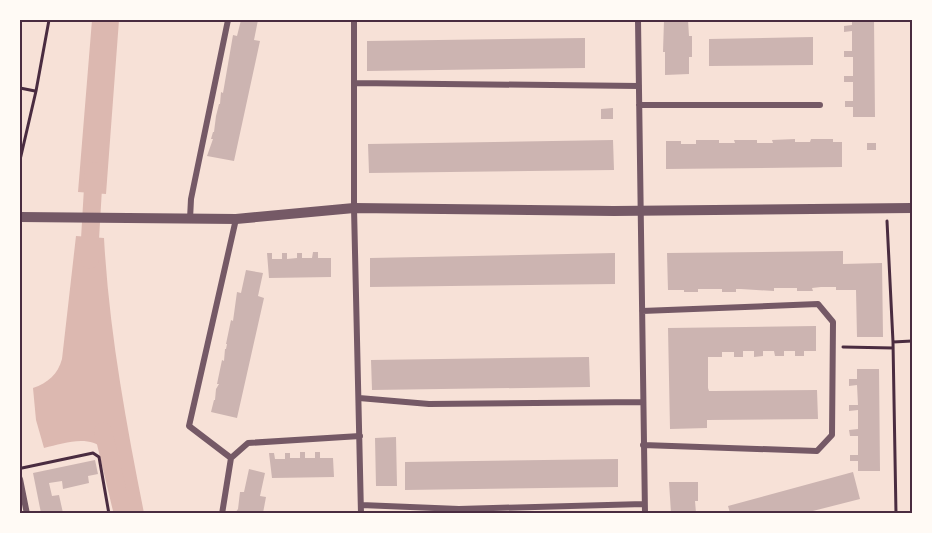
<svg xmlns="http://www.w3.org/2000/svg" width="932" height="533" viewBox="0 0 932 533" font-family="Helvetica,sans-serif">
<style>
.water{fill:#dcb8b0}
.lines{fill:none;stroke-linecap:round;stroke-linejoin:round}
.canal{stroke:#dcb8b0;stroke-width:18}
.building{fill:#ccb4b1}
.path{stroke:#4a2c40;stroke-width:3}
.minor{stroke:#755966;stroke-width:6}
.tertiary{stroke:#755966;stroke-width:10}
.neatline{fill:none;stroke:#4a2c40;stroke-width:2}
</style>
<rect width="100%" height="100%" fill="#f7e1d7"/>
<!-- water -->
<path class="water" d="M92,20H119L106,194L78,192Z
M76,236L104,238C109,331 126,422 144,513H126C120,486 119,441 81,441C69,441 56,445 44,448L36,420L33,388C48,383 58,374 62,359Z"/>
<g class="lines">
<!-- canal -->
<path class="canal" d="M90,260V239L94,171
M103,431L123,514"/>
</g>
<!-- building -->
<path class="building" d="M241,20H258L254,40L260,41L234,161L207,156L213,139H211L213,132H214L216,116L219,104H220L221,92L223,93L233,35L237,36Z
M664,20H688L689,36H692V57H689V74L665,75V52H663Z
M852,20H874L875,117H853V107H845V101H853V82H844V76H853V57H844V51H852V31L844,32V26L852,25Z
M813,37V65L709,66V39Z
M585,38V68L367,71V41Z
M613,108V119H601V109Z
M795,139V142H810L811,139H833V142H842V167L666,169V141H681V144H696V140H719V143H735L734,140H757V143H773L772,140Z
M613,140L614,170L369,173L368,144Z
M867,143H876V150H867Z
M843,251V264L882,263L883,337H857L856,290H836V287H821L812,288L813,291H797V288H774V291L741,289H736V292H722V289H698V292H684V290H668L667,253Z
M313,252H318V258H331V277L269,278L267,253H272V259H282V253H287V259L297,258V253H302V258H312Z
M615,253V284L370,287V258Z
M246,270L263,273L258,296L264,298L237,418L211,412L214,400H215L216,389L219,384H217L222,360L224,361L225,349H226L227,344H226L231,320L233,321L237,292L241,293Z
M816,326V351H804V356H795V351H784V356H775L774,351H763V356L754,357V351H743V357H734V352H722V357H708V388L709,391H714L817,390L818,419L707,420V428L670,429L668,328Z
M589,357L590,387L372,390L371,360Z
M857,369H879L880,471H858V461H850V455H858V436H850L849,430L858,429V410L849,411V405H858L857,385L849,386V379H857Z
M396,437L397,486H376L375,438Z
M300,452H305V458H315V452H320V458H333L334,477L272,478L269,453H274L275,459H285V453H290V458H300Z
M618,459V487L405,490V462Z
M95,460L98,474L88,476L89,483L63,489L62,481L49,483L52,496L59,495L63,513H41L33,473Z
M249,469L265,473L260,496L266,497L263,513H235L238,509L240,492H244Z
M853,472L860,499L805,513H730L728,506Z
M669,482H698V501H695L696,513H671Z"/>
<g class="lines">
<!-- path -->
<path class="path" d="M20,88L35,91
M20,160L36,91L49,20
M887,221L893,342L896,514
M893,342L912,341
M843,347L893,348
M22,468L93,453L99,457L109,514"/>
<!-- minor -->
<path class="minor" d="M354,20V208L361,514
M638,20L645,514
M354,83L639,86
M639,105H820
M190,219L191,199L228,20
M642,311L818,304L833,322L832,435L817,451L643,445
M359,398L429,404L643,402
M231,458L248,443L360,436
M20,479L27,514
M361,505L459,509L644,504
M222,514L231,458L189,426L236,219"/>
<!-- tertiary -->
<path class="tertiary" d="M20,217L236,219L354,208L614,211L912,208"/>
</g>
<!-- border -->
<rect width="932" height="533" fill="none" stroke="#fffaf5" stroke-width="42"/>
<rect x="21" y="21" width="890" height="491" class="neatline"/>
</svg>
